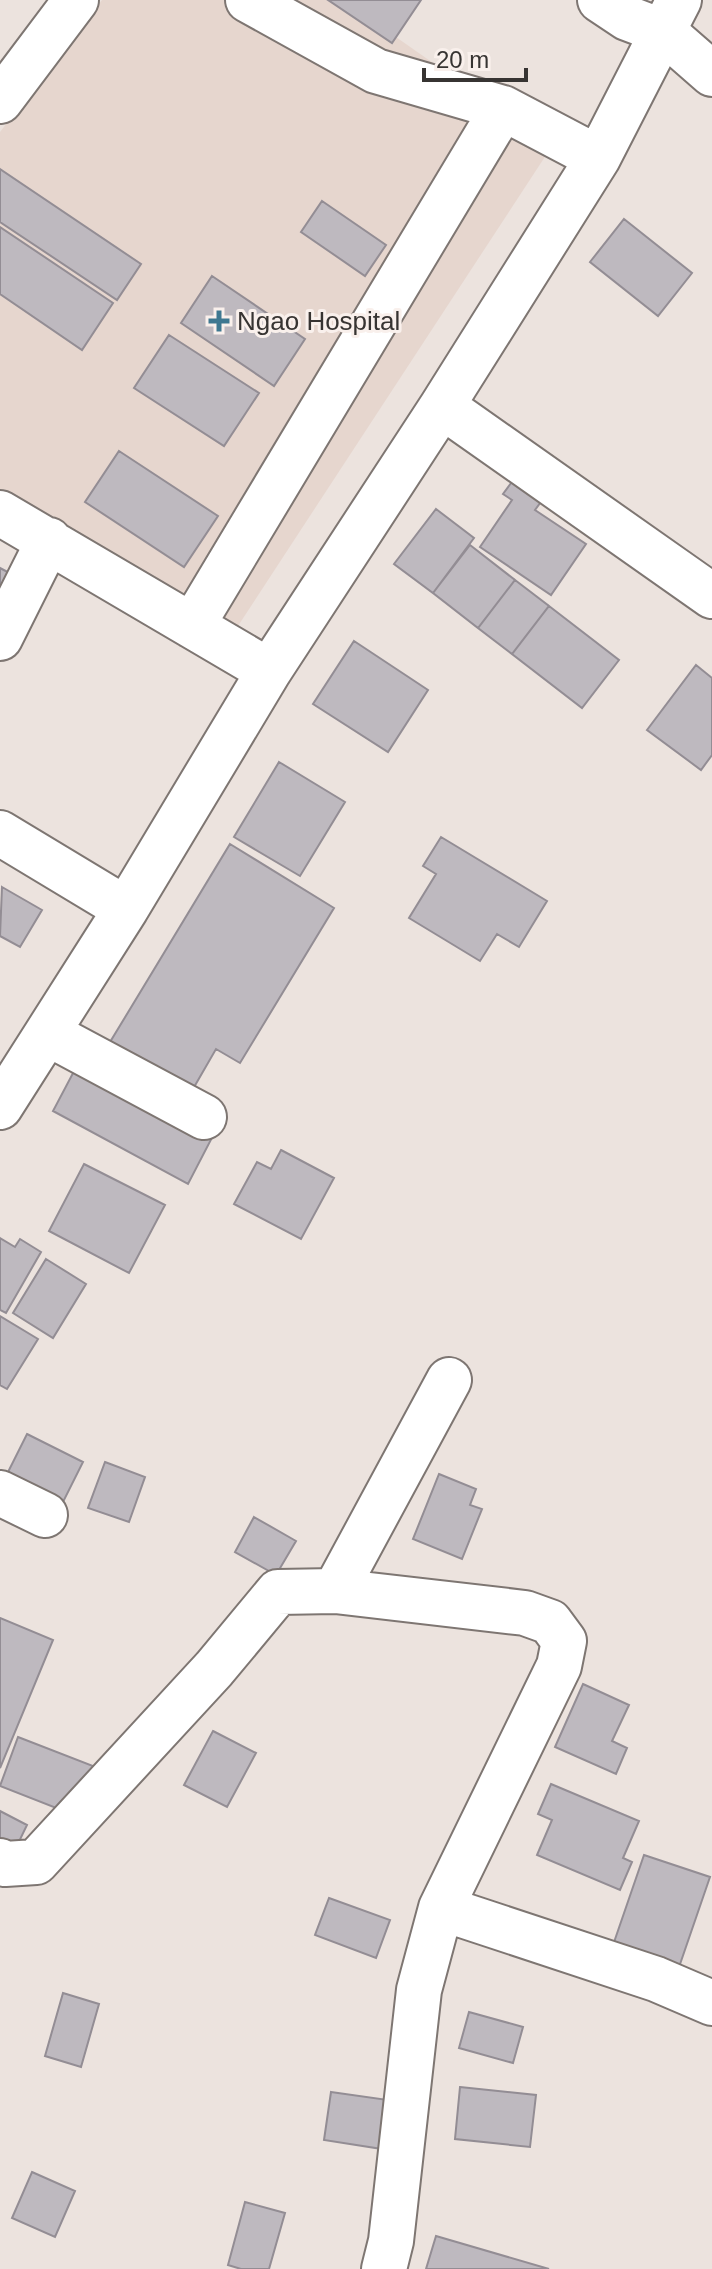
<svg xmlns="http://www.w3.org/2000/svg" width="712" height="2269" viewBox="0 0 712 2269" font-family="Helvetica,sans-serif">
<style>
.built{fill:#e6d6ce}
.building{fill:#beb9bf;stroke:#938d94;stroke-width:2}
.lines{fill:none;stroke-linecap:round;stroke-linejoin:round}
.minor-casing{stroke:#7e7672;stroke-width:48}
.minor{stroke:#fff;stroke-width:44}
.poi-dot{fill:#3e7891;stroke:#f9f0ec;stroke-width:3}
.labels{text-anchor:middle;stroke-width:6;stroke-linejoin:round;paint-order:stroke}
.poi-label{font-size:26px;fill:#373432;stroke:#f9f0ec;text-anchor:start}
</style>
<rect width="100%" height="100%" fill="#ece3de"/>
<!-- built -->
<path class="built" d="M102,0H343L552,146L234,632L0,496V132Z"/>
<!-- building -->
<path class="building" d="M328,0H421L392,43Z
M0,169L141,264L117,300L0,222Z
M322,201L386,245L365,276L301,232Z
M624,219L692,273L658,316L590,262Z
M0,227L113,303L82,350L0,294Z
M212,276L305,339L274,386L181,323Z
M169,335L259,393L224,446L134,388Z
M119,451L218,516L184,567L85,502Z
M514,479L543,499L535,510L586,544L551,595L480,547L512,500L503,494Z
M436,509L474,538L433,593L394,564Z
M470,545L515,580L478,628L433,593Z
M0,568L17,577L0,607Z
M515,580L549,606L512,654L478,628Z
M549,606L619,660L582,708L512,654Z
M354,641L428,690L388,752L313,704Z
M696,665L712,678V755L701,770L647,730Z
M279,762L345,802L300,876L234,837Z
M441,837L547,901L519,947L497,934L480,961L409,918L436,874L423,866Z
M230,844L334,908L240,1063L216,1049L186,1101L104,1052Z
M2,887L42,910L20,947L0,936Z
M82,1056L217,1128L188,1184L53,1111Z
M281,1150L334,1178L301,1239L234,1204L257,1162L271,1169Z
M84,1164L165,1205L129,1273L49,1231Z
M0,1238L15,1247L20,1239L41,1252L6,1313L0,1310Z
M46,1259L86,1284L53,1338L13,1313Z
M0,1316L38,1339L7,1389L0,1385Z
M27,1434L83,1462L58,1512L2,1484Z
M105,1462L145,1477L129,1522L88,1508Z
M439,1474L476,1489L470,1505L482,1509L462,1559L413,1539Z
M254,1517L296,1541L276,1575L235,1552Z
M0,1618L53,1640L0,1768Z
M583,1684L629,1705L612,1741L627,1748L616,1774L555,1747Z
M213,1731L256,1753L227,1807L184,1785Z
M18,1737L93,1766L74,1815L0,1786Z
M551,1784L639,1821L623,1858L632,1862L620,1890L537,1855L552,1820L538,1814Z
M0,1811L27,1825L14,1852L0,1846Z
M644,1855L710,1877L678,1970L612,1948Z
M329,1898L390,1920L376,1958L315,1935Z
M63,1993L99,2004L81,2067L45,2056Z
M469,2012L523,2027L513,2063L459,2048Z
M460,2087L536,2095L530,2147L455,2139Z
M331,2092L388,2100L382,2149L324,2140Z
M32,2172L75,2191L55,2237L12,2218Z
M245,2202L285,2213L269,2269H241L228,2265Z
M436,2236L549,2269H426Z"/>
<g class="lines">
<!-- minor casing -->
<g class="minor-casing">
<path id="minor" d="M248,0L376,71L503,108L598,158
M600,0L627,18L664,32L712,74
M0,101L76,0
M442,406L712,596
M0,513L269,671
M192,626L503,108
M0,638L49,540
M0,833L126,909
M49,1034L204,1117
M0,1107L126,909L269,671L442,406L598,158L679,0
M0,1493L45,1515
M335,1591L449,1380
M0,1861L5,1864L36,1862L214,1669L278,1592L335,1591L525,1613L550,1622L564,1641L559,1666L441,1908L419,1990L391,2241L384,2269
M441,1908L656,1979L712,2003"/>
</g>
<!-- minor -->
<use href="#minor" class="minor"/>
</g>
<!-- markers -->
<path class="poi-dot" d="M215 309h8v8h8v8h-8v8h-8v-8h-8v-8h8z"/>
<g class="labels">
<!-- poi labels -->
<g class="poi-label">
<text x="237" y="330">Ngao Hospital</text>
</g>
</g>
<!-- scale -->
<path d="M424 68v12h102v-12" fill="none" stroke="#373432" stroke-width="4"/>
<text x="436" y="68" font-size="24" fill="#373432" stroke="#f9f0ec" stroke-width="6" paint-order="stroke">20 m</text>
</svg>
